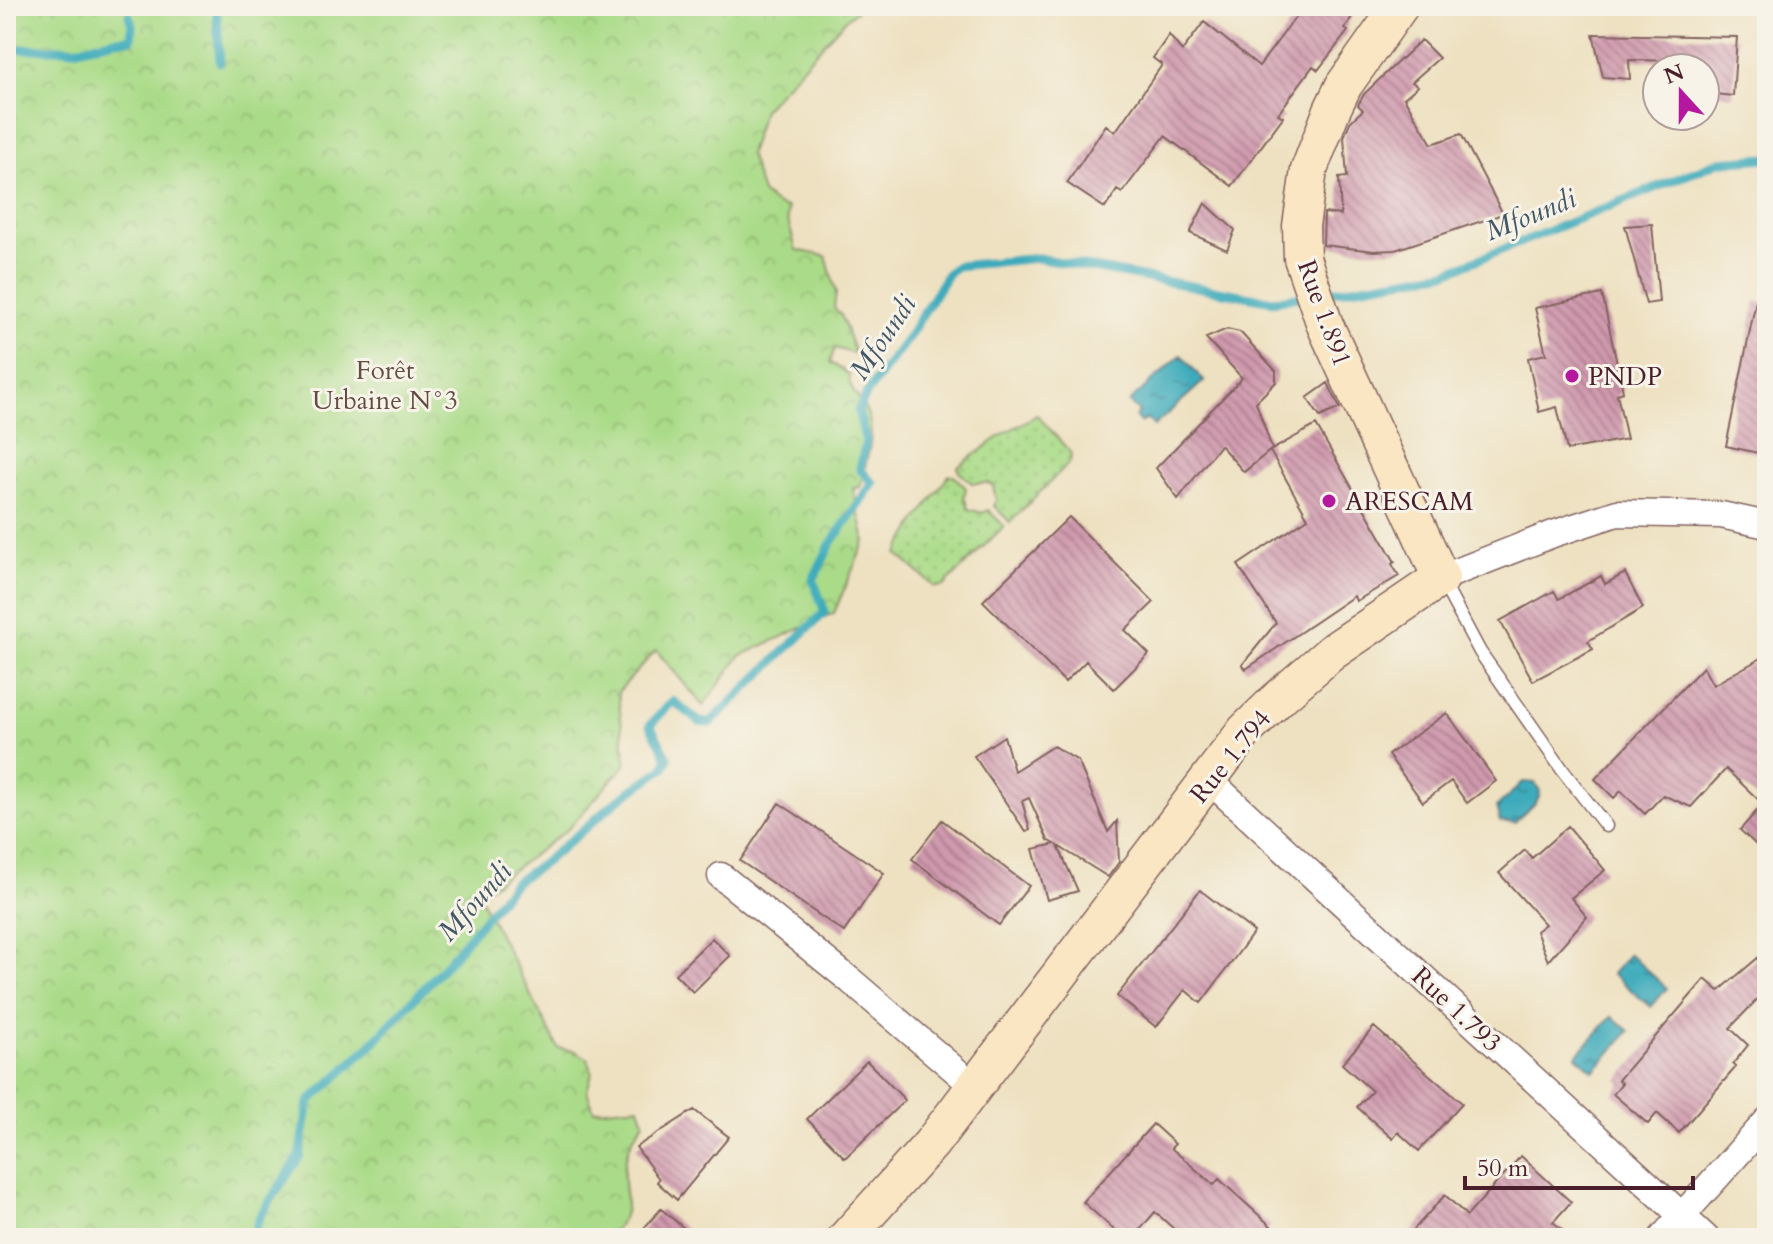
<svg xmlns="http://www.w3.org/2000/svg" width="1773" height="1244" viewBox="0 0 1773 1244" font-family="Cardo,serif">
<style>
.grass{fill:url(#grass-dots);stroke:#7a7d5a;stroke-width:2}
.park{fill:url(#park-crowns);stroke:#7a7d5a;stroke-width:2}
.water{fill:url(#water-ripples);stroke:#436573;stroke-width:2}
.lines{fill:none;stroke-linecap:round;stroke-linejoin:round}
.stream{stroke:#3cabbb;stroke-width:9}
.building{fill:url(#building-back-hatch)}
.lane-casing{stroke:#836360;stroke-width:15}
.street-casing{stroke:#836360;stroke-width:29}
.secondary-casing{stroke:#836360;stroke-width:39}
.lane{stroke:#fff;stroke-width:12}
.street{stroke:#fff;stroke-width:26}
.secondary{stroke:#fbe6c3;stroke-width:36}
.poi-dot{fill:#b5179e;stroke:#f7f3e8;stroke-width:3}
.labels{text-anchor:middle;stroke-width:6;stroke-linejoin:round;paint-order:stroke}
.street-label{font-size:26px;fill:#4a1f2b;stroke:#f7f3e8}
.park-label{font-size:26px;fill:#624e42;stroke:#f7f3e8}
.poi-label{font-size:26px;fill:#4a1f2b;stroke:#f7f3e8;text-anchor:start}
.water-label{font-size:28px;font-style:italic;fill:#445765;stroke:#f7f3e8}
</style>
<defs>
<pattern id="grass-dots" width="8" height="8" patternUnits="userSpaceOnUse" patternTransform="scale(2)"><rect width="8" height="8" fill="#aadb88"/><path d="M2 2h.1M6 6h.1" fill="none" stroke="#94bc76" stroke-width="1.8" stroke-linecap="round"/></pattern>
<pattern id="park-crowns" width="20" height="18" patternUnits="userSpaceOnUse" patternTransform="scale(2)"><rect width="20" height="18" fill="#aadb88"/><path d="M2 6a3 3 0 1 1 6 0M12 15a3 3 0 1 1 6 0" fill="none" stroke="#94bc76"/></pattern>
<pattern id="water-ripples" width="26" height="14" patternUnits="userSpaceOnUse" patternTransform="scale(2)"><rect width="26" height="14" fill="#3cabbb"/><path d="M2 4q2-2 4 0t4 0M15 11q2-2 4 0t4 0" fill="none" stroke="#348b98"/></pattern>
<pattern id="building-back-hatch" width="6" height="6" patternUnits="userSpaceOnUse" patternTransform="scale(2)"><rect width="6" height="6" fill="#cf99ad"/><path d="M-1 5l2 2M0 0l6 6M5-1l2 2" fill="none" stroke="#aa7c8d"/></pattern>
</defs>
<rect width="100%" height="100%" fill="#f7f3e8"/>
<filter id="ink" filterUnits="userSpaceOnUse"><feTurbulence type="fractalNoise" baseFrequency=".0125" numOctaves="2"/><feDisplacementMap in="SourceGraphic" scale="16" xChannelSelector="R" yChannelSelector="G"/><feConvolveMatrix kernelMatrix="1 2 1 2 8 2 1 2 1" color-interpolation-filters="sRGB"/></filter>
<filter id="wash" filterUnits="userSpaceOnUse"><feTurbulence type="fractalNoise" baseFrequency=".006" numOctaves="4" result="noise"/><feDisplacementMap in="SourceGraphic" scale="32" xChannelSelector="R" yChannelSelector="G"/><feGaussianBlur stdDeviation="1.8" result="paint"/><feColorMatrix in="noise" values="0 0 0 0 0 0 0 0 0 0 0 0 0 0 0 0 0 1.4 0 .05"/><feComposite in="paint" operator="in"/></filter>
<g filter="url(#wash)">
<rect width="100%" height="100%" fill="#eee1c1"/>
<!-- grass -->
<path class="grass" d="M1037,415L1071,453L1070,462L1010,522L994,506L996,500L993,486L988,483H972L959,472L958,467L1003,434Z
M949,475L954,476L966,488L964,496L968,509L982,513L988,510L1004,526L944,586L935,587L897,554L917,520Z"/>
<!-- park -->
<path class="park" d="M6,6H862L845,20L763,110L749,154L762,193L777,205L788,208L787,217L796,250L826,256L836,292L834,308L841,315L855,354L835,348L830,362L849,374C850,393 856,392 864,407C879,432 866,460 860,487L853,488L865,541L834,613L740,656L703,706L656,650L618,692L626,764L568,829L479,895L558,1048L575,1051L587,1058L592,1073L587,1091L594,1110L639,1106L644,1122C630,1139 623,1157 624,1180C624,1192 629,1206 623,1218C620,1225 612,1232 608,1238H6Z"/>
<!-- water -->
<path class="water" d="M1181,355L1204,381L1154,426L1147,418L1141,423L1135,417L1139,412L1129,402Z
M1523,782L1535,783L1540,791C1538,808 1524,809 1515,823L1500,821L1496,807Z
M1629,954L1667,988L1651,1007L1612,974Z
M1612,1016L1629,1031L1594,1071L1576,1056Z"/>
<g class="lines">
<!-- stream -->
<path class="stream" d="M216,6L220,62
M6,49H77L115,40L131,39L132,25L129,16
M1323,293L1447,272L1719,162L1767,158
M252,1238L260,1216L300,1156L309,1102L368,1048L443,968L514,883L545,862L617,801L664,768L668,758L650,725L673,701L700,722L710,723L825,612L813,580L830,545L873,483L860,469L866,441L858,411L868,391L908,338L948,273L957,266L1038,258L1273,301L1308,295"/>
</g>
<g id="blocks">
<!-- building -->
<path class="building" d="M1304,6H1358L1345,29L1348,31L1318,70L1313,66L1278,114L1283,117L1232,186L1165,136L1122,193L1117,190L1105,208L1067,183L1106,125L1115,132L1162,65L1153,58L1169,35L1182,51L1204,22L1259,66Z
M1593,34L1737,37L1733,96L1705,93V68H1687L1688,61L1629,60L1630,79L1603,77Z
M1421,40L1439,58L1412,82L1418,86L1404,98L1432,144L1461,134L1503,214L1395,250L1374,251L1323,245L1324,213L1341,215L1339,178L1347,177L1344,137L1350,122L1363,110L1358,105L1364,94Z
M1205,203L1235,230L1227,250L1190,233Z
M1652,224L1659,302L1646,304L1625,226Z
M1602,294L1623,392L1617,394L1627,439L1567,450L1557,407L1539,412L1528,358L1546,354L1535,308Z
M1756,301L1767,302V455L1726,446Z
M1227,329L1240,332L1276,371V382L1256,402L1272,449L1244,472L1220,445L1178,499L1156,468L1242,378L1206,338Z
M1328,383L1340,408L1320,417L1307,398Z
M1316,425L1395,562L1392,564L1399,576L1356,601L1354,596L1246,669L1242,665L1276,623L1238,565L1308,518L1270,451Z
M1069,517L1154,602L1125,630L1149,654L1114,689L1086,661L1065,682L983,601Z
M1625,573L1643,608L1588,641L1593,649L1533,681L1500,621L1554,591L1559,599L1601,576L1605,584Z
M1767,655V855L1740,830L1763,804L1726,769L1691,807L1663,795L1645,814L1621,791L1614,798L1595,779L1703,667L1713,685Z
M1447,713L1496,781L1467,803L1451,781L1423,802L1388,755Z
M1004,736L1014,771L1053,746L1078,761L1108,832L1117,821L1119,862L1108,877L1058,846L1078,891L1047,900L1033,849L1055,844L1048,840L1029,798L1022,801L1030,830L1026,832L974,756Z
M779,803L884,873L844,932L740,861Z
M942,820L1029,886L999,925L912,859Z
M1568,826L1605,870L1571,898L1587,917L1548,961L1536,931L1545,924L1499,873L1525,850L1532,858Z
M1200,890L1254,932L1201,1003L1185,990L1156,1027L1117,996Z
M712,938L730,956L693,992L675,974Z
M1767,950V989L1730,1028L1748,1045L1733,1064L1736,1067L1679,1133L1657,1113L1648,1124L1613,1094L1622,1083L1618,1080L1705,979L1719,991Z
M1374,1027L1462,1103L1419,1151L1398,1132L1393,1139L1357,1107L1372,1091L1342,1064Z
M867,1061L905,1100L845,1158L807,1119Z
M694,1110L729,1137L677,1200L657,1182L659,1179L636,1147Z
M1153,1124L1175,1144L1171,1148L1214,1185L1219,1179L1271,1226L1258,1238H1184L1155,1212L1133,1238H1123L1083,1202Z
M1521,1156L1571,1202L1553,1222L1572,1238H1406L1445,1195L1467,1216Z
M661,1209L696,1238H635Z"/>
</g>
</g>
<g filter="url(#ink)">
<use href="#blocks" fill-opacity="0" stroke="#836360" stroke-width="2"/>
<g class="lines">
<!-- lane casing -->
<g class="lane-casing">
<path id="lane" d="M1442,581L1480,652L1564,772L1606,826"/>
</g>
<!-- street casing -->
<g class="street-casing">
<path id="street" d="M1441,578L1553,534L1617,513L1721,515L1767,525
M1209,780L1706,1238
M721,876L851,981L975,1087
M1662,1238L1767,1121"/>
</g>
<!-- secondary casing -->
<g class="secondary-casing">
<path id="secondary" d="M846,1238L931,1144L1245,731L1281,696L1332,652L1441,578L1325,325L1302,258L1301,226L1309,170L1332,110L1344,85L1400,6"/>
</g>
<!-- lane -->
<use href="#lane" class="lane"/>
<!-- street -->
<use href="#street" class="street"/>
<!-- secondary -->
<use href="#secondary" class="secondary"/>
</g>
</g>
<!-- markers -->
<g class="poi-dot">
<circle cx="1572" cy="376" r="8"/>
<circle cx="1329" cy="501" r="8"/>
</g>
<g class="labels">
<!-- street labels -->
<g class="street-label">
<text transform="translate(1325 313) rotate(70)" y="9">Rue 1.891</text>
<text transform="translate(1230 756) rotate(-51)" y="9">Rue 1.794</text>
<text transform="translate(1457 1009) rotate(43)" y="9">Rue 1.793</text>
</g>
<!-- park labels -->
<g class="park-label">
<text x="385" y="379">Forêt<tspan x="385" dy="30">Urbaine N°3</tspan></text>
</g>
<!-- poi labels -->
<g class="poi-label">
<text x="1588" y="385">PNDP</text>
<text x="1345" y="510">ARESCAM</text>
</g>
<!-- water labels -->
<g class="water-label">
<text transform="translate(1530 214) rotate(-22)" y="10">Mfoundi</text>
<text transform="translate(882 337) rotate(-56)" y="10">Mfoundi</text>
<text transform="translate(474 901) rotate(-48)" y="10">Mfoundi</text>
</g>
</g>
<!-- margin -->
<rect width="1773" height="1244" fill="none" stroke="#f7f3e8" stroke-width="32"/>
<!-- north arrow -->
<g transform="translate(1681 92) rotate(339)"><circle r="38" fill="#f7f3e8" stroke="#b29e9c" stroke-width="2"/>
<path d="M0-6L14 30L0 20L-14 30Z" fill="#b5179e"/>
<text y="-12" font-size="22" font-weight="bold" text-anchor="middle" fill="#4a1f2b">N</text>
</g>
<!-- scale -->
<path d="M1465 1176v12h228v-12" fill="none" stroke="#4a1f2b" stroke-width="4"/>
<text x="1477" y="1176" font-size="24" fill="#4a1f2b" stroke="#f7f3e8" stroke-width="6" paint-order="stroke">50 m</text>
</svg>
